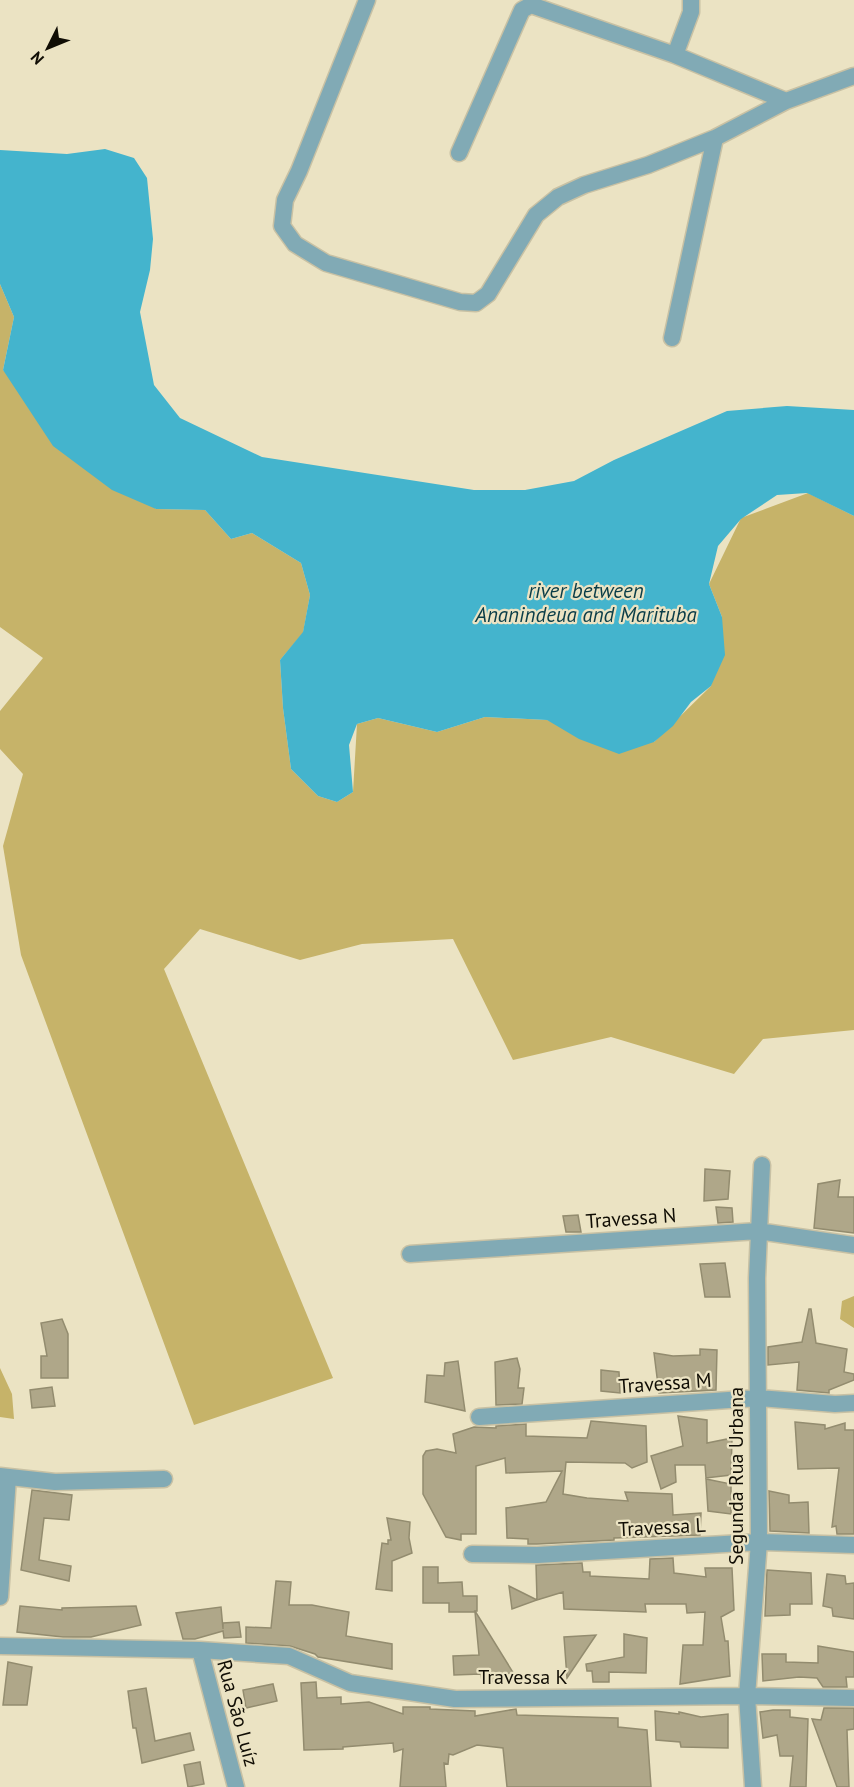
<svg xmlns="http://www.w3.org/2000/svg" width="854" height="1787" viewBox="0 0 854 1787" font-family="'PT Sans',sans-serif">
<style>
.green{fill:#c6b369}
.water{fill:#44b4cd}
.building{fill:#afa789;stroke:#938c6f;stroke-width:1.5}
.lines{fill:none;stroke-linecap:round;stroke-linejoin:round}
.street-casing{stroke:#c8c1a4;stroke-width:19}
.street{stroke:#81aab5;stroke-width:16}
.labels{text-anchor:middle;stroke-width:4.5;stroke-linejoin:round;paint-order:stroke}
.street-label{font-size:20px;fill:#100d04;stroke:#ebe3c3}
.water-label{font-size:21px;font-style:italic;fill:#0a3d48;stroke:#ebe3c3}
</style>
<rect width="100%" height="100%" fill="#ebe3c3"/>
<!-- green -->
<path class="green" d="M0,284L14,317L3,370L156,509L205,510L231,539L252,533L301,563L310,595L303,633L280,660L283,708L291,769L318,796L337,802L353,792L357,724L378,718L437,732L485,717L547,720L654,742L711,686L722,617L709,584L741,518L808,493L854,516V1030L763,1039L734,1074L611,1037L513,1060L453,939L362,944L300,960L200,929L164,969L333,1378L194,1425L21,955L3,846L23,774L0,749V711L43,658L0,627Z
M854,1296V1328L840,1319L842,1301Z
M0,1368L12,1394L14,1419L0,1417Z"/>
<!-- water -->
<path class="water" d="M105,149L134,158L147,178L153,239L150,270L140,312L154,385L180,418L262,457L474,490H525L574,481L614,460L727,411L787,406L854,410V516L807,493L777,495L741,519L718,546L709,584L722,617L725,655L711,686L691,702L673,726L654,742L619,754L579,739L547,720L485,717L437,732L378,718L357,724L349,745L353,792L337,802L318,796L291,769L283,708L280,660L303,632L310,595L301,563L252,533L231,539L205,510L156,509L112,490L53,446L3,370L14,317L0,284V150L67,154Z"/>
<!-- building -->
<path class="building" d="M705,1169L730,1171L728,1199L704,1201Z
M840,1180L838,1197H854V1233L814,1228L818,1184Z
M716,1207L732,1208L733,1222L718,1223Z
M578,1215L581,1232H566L563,1216Z
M725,1263L730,1297H705L700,1264Z
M809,1309H811L816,1343L847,1349L844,1372L854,1374V1380L829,1390V1393L797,1390L799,1362L768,1365V1347L802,1342Z
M62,1319L68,1334V1378H41V1356H47L41,1323Z
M700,1349L717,1350L716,1390L659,1393L654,1353L673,1356L700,1355Z
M517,1358L520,1369L518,1388H524L522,1404L496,1405L495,1362Z
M458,1361L465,1411L425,1402L427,1375L444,1376L445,1363Z
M601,1370L619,1372L620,1393L601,1391Z
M52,1387L55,1406L32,1408L30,1390Z
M678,1416L707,1420V1443L732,1438L731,1475L706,1478L705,1465H675L676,1482L661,1489L651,1456L683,1446Z
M591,1421L646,1426L647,1462L632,1468L625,1463L566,1462L563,1494L587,1498L628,1501L625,1492L672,1494L673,1515L701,1513L700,1535L614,1538V1540L537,1544H528V1539L507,1538L506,1508L546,1502L562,1471L506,1473L505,1458L476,1466V1534H461V1540L446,1537L423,1494V1456L426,1451L437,1449L456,1453L453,1434L474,1427L496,1428V1426L526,1424V1436L587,1438Z
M795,1422L825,1425V1429L845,1423V1430H854V1534H837L836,1526L832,1527L839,1468L798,1469Z
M706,1479L731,1484V1514L708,1511Z
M32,1490L72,1495L69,1520L44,1518L39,1560L71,1566L69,1581L21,1570Z
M769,1491L789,1495V1503L808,1502L809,1533L770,1531Z
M387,1518L410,1522L409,1538L412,1553L392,1561V1591L376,1589L382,1543L388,1544V1540H391Z
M673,1558L674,1573L706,1577L705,1568H732L734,1610L721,1617L725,1641H728L730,1676L680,1684L683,1645H703L705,1612L687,1613L686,1604H645L646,1612L564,1609L563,1592L537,1600L536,1565L582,1563L583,1572H590V1576L649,1579L650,1559Z
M423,1567H438V1583L462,1582L463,1596H477V1611H475L514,1674L503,1673V1682L482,1681L481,1674L454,1675L453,1656L479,1655L475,1612H449V1603H423Z
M767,1570L811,1573L812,1604H790V1615L765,1616Z
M827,1574L845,1576L846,1584L854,1583V1619L833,1616L832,1608L823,1606Z
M276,1581L291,1582L289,1605H312L349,1612L346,1636L392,1644V1669L318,1657L315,1654L290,1646L246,1643V1627L271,1628Z
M509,1586L537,1600L512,1609Z
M20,1606L62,1610V1608L136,1606L141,1625L91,1637H63L17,1632Z
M221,1607L223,1629V1623L239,1622L241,1637L224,1638L223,1631L195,1639H183L176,1613Z
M624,1634L647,1638L646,1673L609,1672V1682H593L592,1671H587L586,1664L624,1657Z
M596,1635L567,1678L564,1637Z
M818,1646L854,1652V1677H846L847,1687H823L817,1678L799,1677L763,1681L762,1654H786V1662L818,1663Z
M8,1662L32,1667L27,1705H3Z
M316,1682L317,1698L341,1697V1704L369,1702L403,1714V1707H430V1709L475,1711V1716L516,1709L517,1715L618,1718V1727L647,1730L651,1787H507L503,1748L477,1745L453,1755L449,1754L448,1764L444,1763L446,1787H400L403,1749L394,1752L393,1743L343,1747V1749L304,1750L301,1683Z
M273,1684L277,1701L246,1708L243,1690Z
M146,1688L155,1741L190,1733L194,1750L142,1763L136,1728H133L128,1691Z
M824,1708H854V1729L847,1730L849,1787H837L812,1719L821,1720Z
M773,1710H790V1717L808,1719L806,1787H790L793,1756H780L777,1735L763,1738L760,1712Z
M655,1711L679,1714V1712L701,1717L728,1714V1748L681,1747L680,1742L656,1740Z
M200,1762L204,1784L188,1787L184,1765Z"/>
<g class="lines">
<!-- street casing -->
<g class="street-casing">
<path id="street" d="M367,0L299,171L285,200L282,226L295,244L326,263L460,302L476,303L488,294L536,215L558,197L584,185L648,165L715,138L786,101L854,76
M691,0V12L675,55L786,101
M459,153L522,10L531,5L675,55
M672,338L715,138
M410,1254L758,1231L854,1245
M479,1417L758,1398L835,1404L854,1403
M0,1476L55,1482L164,1479
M472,1554L537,1555L759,1542L854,1545
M0,1597L8,1477
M0,1646L200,1650L289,1656L350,1683L455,1699L747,1696L854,1698
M200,1650L236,1787
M753,1787L747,1696L759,1542L757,1278L762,1165"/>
</g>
<!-- street -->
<use href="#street" class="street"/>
</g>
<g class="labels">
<!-- street labels -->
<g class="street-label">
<text transform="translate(631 1218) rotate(-4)" y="7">Travessa N</text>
<text transform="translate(665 1383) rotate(-4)" y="7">Travessa M</text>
<text transform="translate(736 1476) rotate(-90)" y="7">Segunda Rua Urbana</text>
<text transform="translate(662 1527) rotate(-3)" y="7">Travessa L</text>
<text x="523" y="1684">Travessa K</text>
<text transform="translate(238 1713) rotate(75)" y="7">Rua São Luíz</text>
</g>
<!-- water labels -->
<g class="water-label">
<text x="586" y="598">river between<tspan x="586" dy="24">Ananindeua and Marituba</tspan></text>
</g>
</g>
<!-- north arrow -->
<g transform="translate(48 48) rotate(227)" stroke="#ebe3c3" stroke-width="4.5" paint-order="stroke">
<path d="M0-4.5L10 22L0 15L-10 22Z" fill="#100d04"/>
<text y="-9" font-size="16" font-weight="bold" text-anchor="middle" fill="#100d04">N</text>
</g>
</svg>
